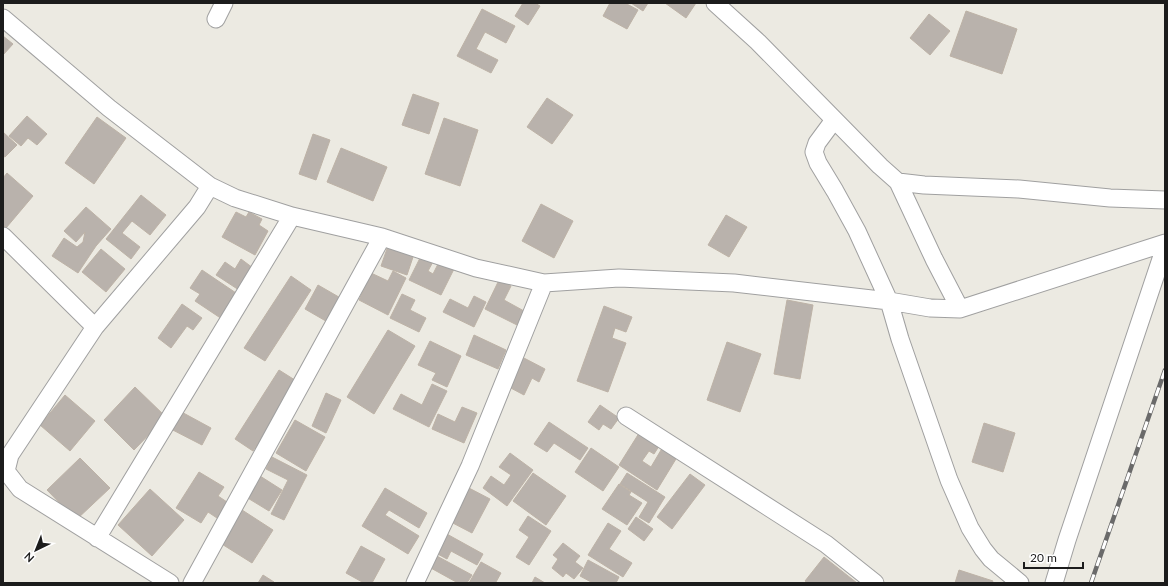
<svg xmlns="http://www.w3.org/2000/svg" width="1168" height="586" viewBox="0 0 1168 586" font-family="Lato,sans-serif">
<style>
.building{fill:#b9b2ac;stroke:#bdb2a6}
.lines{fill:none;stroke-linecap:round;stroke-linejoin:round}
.street-casing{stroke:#a0a0a0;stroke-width:19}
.street{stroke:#fff;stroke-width:17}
.rail-casing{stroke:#6a6a6a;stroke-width:4.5}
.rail{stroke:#fff;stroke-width:3;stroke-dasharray:9;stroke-linecap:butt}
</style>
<rect width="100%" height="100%" fill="#eceae2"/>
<!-- building -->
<path class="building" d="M523,3H535L540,6L528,25L515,16Z
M610,3H625L638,10L627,29L603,16Z
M631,3H648L643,11Z
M665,3H696L686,18Z
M482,9L515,26L506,43L485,32L476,49L498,60L491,73L457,56Z
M966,11L1017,29L1002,74L950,56Z
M929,14L950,31L930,55L910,38Z
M3,36L13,44L3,55Z
M413,94L439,103L429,134L402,125Z
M547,98L573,115L552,144L527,127Z
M27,116L47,134L37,145L28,138L21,146L9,136Z
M97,117L126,138L94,184L65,163Z
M444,118L478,130L460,186L425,174Z
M3,132L17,145L5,157L3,156Z
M313,134L330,140L316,180L299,174Z
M341,148L387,167L373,201L327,182Z
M7,173L33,196L6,228L3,225V178Z
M141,195L166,215L150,235L132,221L122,233L140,247L131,259L106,239Z
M541,204L573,221L554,258L522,241Z
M86,207L111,229L96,246L78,273L52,256L64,238L77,247L83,242L85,232L76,242L64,231Z
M236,212L246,217L249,212L262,219L259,225L268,231L255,255L222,237Z
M726,215L747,227L729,257L708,245Z
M389,243L415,251L407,275L381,266Z
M101,249L125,269L106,292L82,272Z
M423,252L435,258L428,271L433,274L441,258L456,265L441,295L409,280Z
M241,259L257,271L242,292L216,275L225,262L235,269Z
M202,270L239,295L222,319L195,301L200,294L190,288Z
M393,271L406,278L388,315L359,300L371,273L388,281Z
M291,276L311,290L265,361L244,348Z
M499,280L511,286L504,300L524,311L517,325L485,309Z
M318,285L344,300L331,324L305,309Z
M402,294L415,300L410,310L426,318L419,332L390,318Z
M474,296L486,302L474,327L443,312L450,299L468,308Z
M787,300L813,305L800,379L774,374Z
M182,304L202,318L193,330L187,326L171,348L158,338Z
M604,306L632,317L626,332L615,328L612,338L626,343L608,392L577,381Z
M388,330L415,346L374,414L347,397Z
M474,335L506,350L498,369L466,355Z
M430,341L461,356L447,387L432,380L436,373L418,365Z
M727,342L761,354L740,412L707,400Z
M522,357L545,369L539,382L532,378L524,395L507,386Z
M279,370L298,382L253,451L235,439Z
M432,384L447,391L429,427L393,409L401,394L422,405Z
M135,387L166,417L134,450L104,420Z
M326,393L341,400L326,433L312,426Z
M65,395L95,421L70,451L40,425Z
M600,405L619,418L611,429L603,424L599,430L588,422Z
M462,407L477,413L464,443L432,429L438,414L455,422Z
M176,409L211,428L202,445L167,427Z
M295,420L325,437L306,471L276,453Z
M549,422L588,448L580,460L554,443L547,452L534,444Z
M984,423L1015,433L1003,472L972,462Z
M641,430L661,443L654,454L649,451L642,461L651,467L664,445L679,454L657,490L619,465Z
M591,448L619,467L603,491L575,472Z
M510,453L533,470L507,506L483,488L491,476L504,485L511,475L499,467Z
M272,457L307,475L284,520L271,514L288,480L266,469Z
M80,458L110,488L76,520L47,490Z
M199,472L224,487L218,496L230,504L220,520L208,512L201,523L176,508Z
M533,473L566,496L546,525L513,501Z
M627,473L665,497L649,523L639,517L648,502L620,484Z
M690,474L705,485L672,529L657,517Z
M260,476L282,490L269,511L246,497Z
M619,484L631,492L629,495L642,503L627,525L602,509Z
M467,487L490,499L472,533L449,521Z
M385,488L427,513L419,528L389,510L385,515L419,536L408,554L362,526Z
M150,489L184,520L152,556L118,525Z
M239,508L273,530L252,563L217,541Z
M528,516L551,531L529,565L516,557L529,537L519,530Z
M636,517L653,529L644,541L628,529Z
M608,523L621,531L609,549L632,563L623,577L588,555Z
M445,533L483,554L477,565L451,551L447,559L434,552Z
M563,543L580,556L575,562L583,568L574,579L566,573L563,577L552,568L558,559L553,555Z
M361,546L385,559L372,583H364L346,573Z
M435,555L472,575L467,583H458L429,567Z
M824,557L857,583H808L805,581Z
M588,560L619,577L616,583H593L580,576Z
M481,562L501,573L496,582L497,583H469Z
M959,570L993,581L992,583H955Z
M263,575L274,582V583H258Z
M535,577L545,583H532Z"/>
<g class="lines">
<!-- street casing -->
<g class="street-casing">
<path id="street" d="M715,3L758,42L880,166L898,182L924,185L1019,189L1110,198L1165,200
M3,18L109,108L210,186
M216,19L224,3
M834,120L817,143L814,152L818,163L835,191L857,231L889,301L900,339L949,480L970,528L983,549L991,559L1020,583
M898,182L934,259L960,309
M3,236L95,327L10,455L6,471L20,489L170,583
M95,327L197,207L210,186L235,198L292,216L382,237L476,268L544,283L619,278L734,283L889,301L930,308L960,309L1165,243
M626,416L826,544L875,583
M97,538L292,216
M192,583L382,237
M415,583L470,466L544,283
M1054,583L1067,540L1165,247"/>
</g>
<!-- street -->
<use href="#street" class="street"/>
<!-- rail casing -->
<g class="rail-casing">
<path id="rail" d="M1091,583L1165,370"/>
</g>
<!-- rail -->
<use href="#rail" class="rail"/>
</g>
<!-- border -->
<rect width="1168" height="586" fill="none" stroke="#1c1c1c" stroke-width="8"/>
<!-- north arrow -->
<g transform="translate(36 550) rotate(223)" stroke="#ffffff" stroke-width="3" paint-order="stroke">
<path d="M0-3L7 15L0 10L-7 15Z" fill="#1c1c1c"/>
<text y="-6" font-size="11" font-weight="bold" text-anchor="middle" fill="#1c1c1c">N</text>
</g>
<!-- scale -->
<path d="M1024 562v6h59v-6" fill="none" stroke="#1c1c1c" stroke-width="2"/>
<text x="1030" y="562" font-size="12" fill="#1c1c1c" stroke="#ffffff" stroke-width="3" paint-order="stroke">20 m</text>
</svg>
